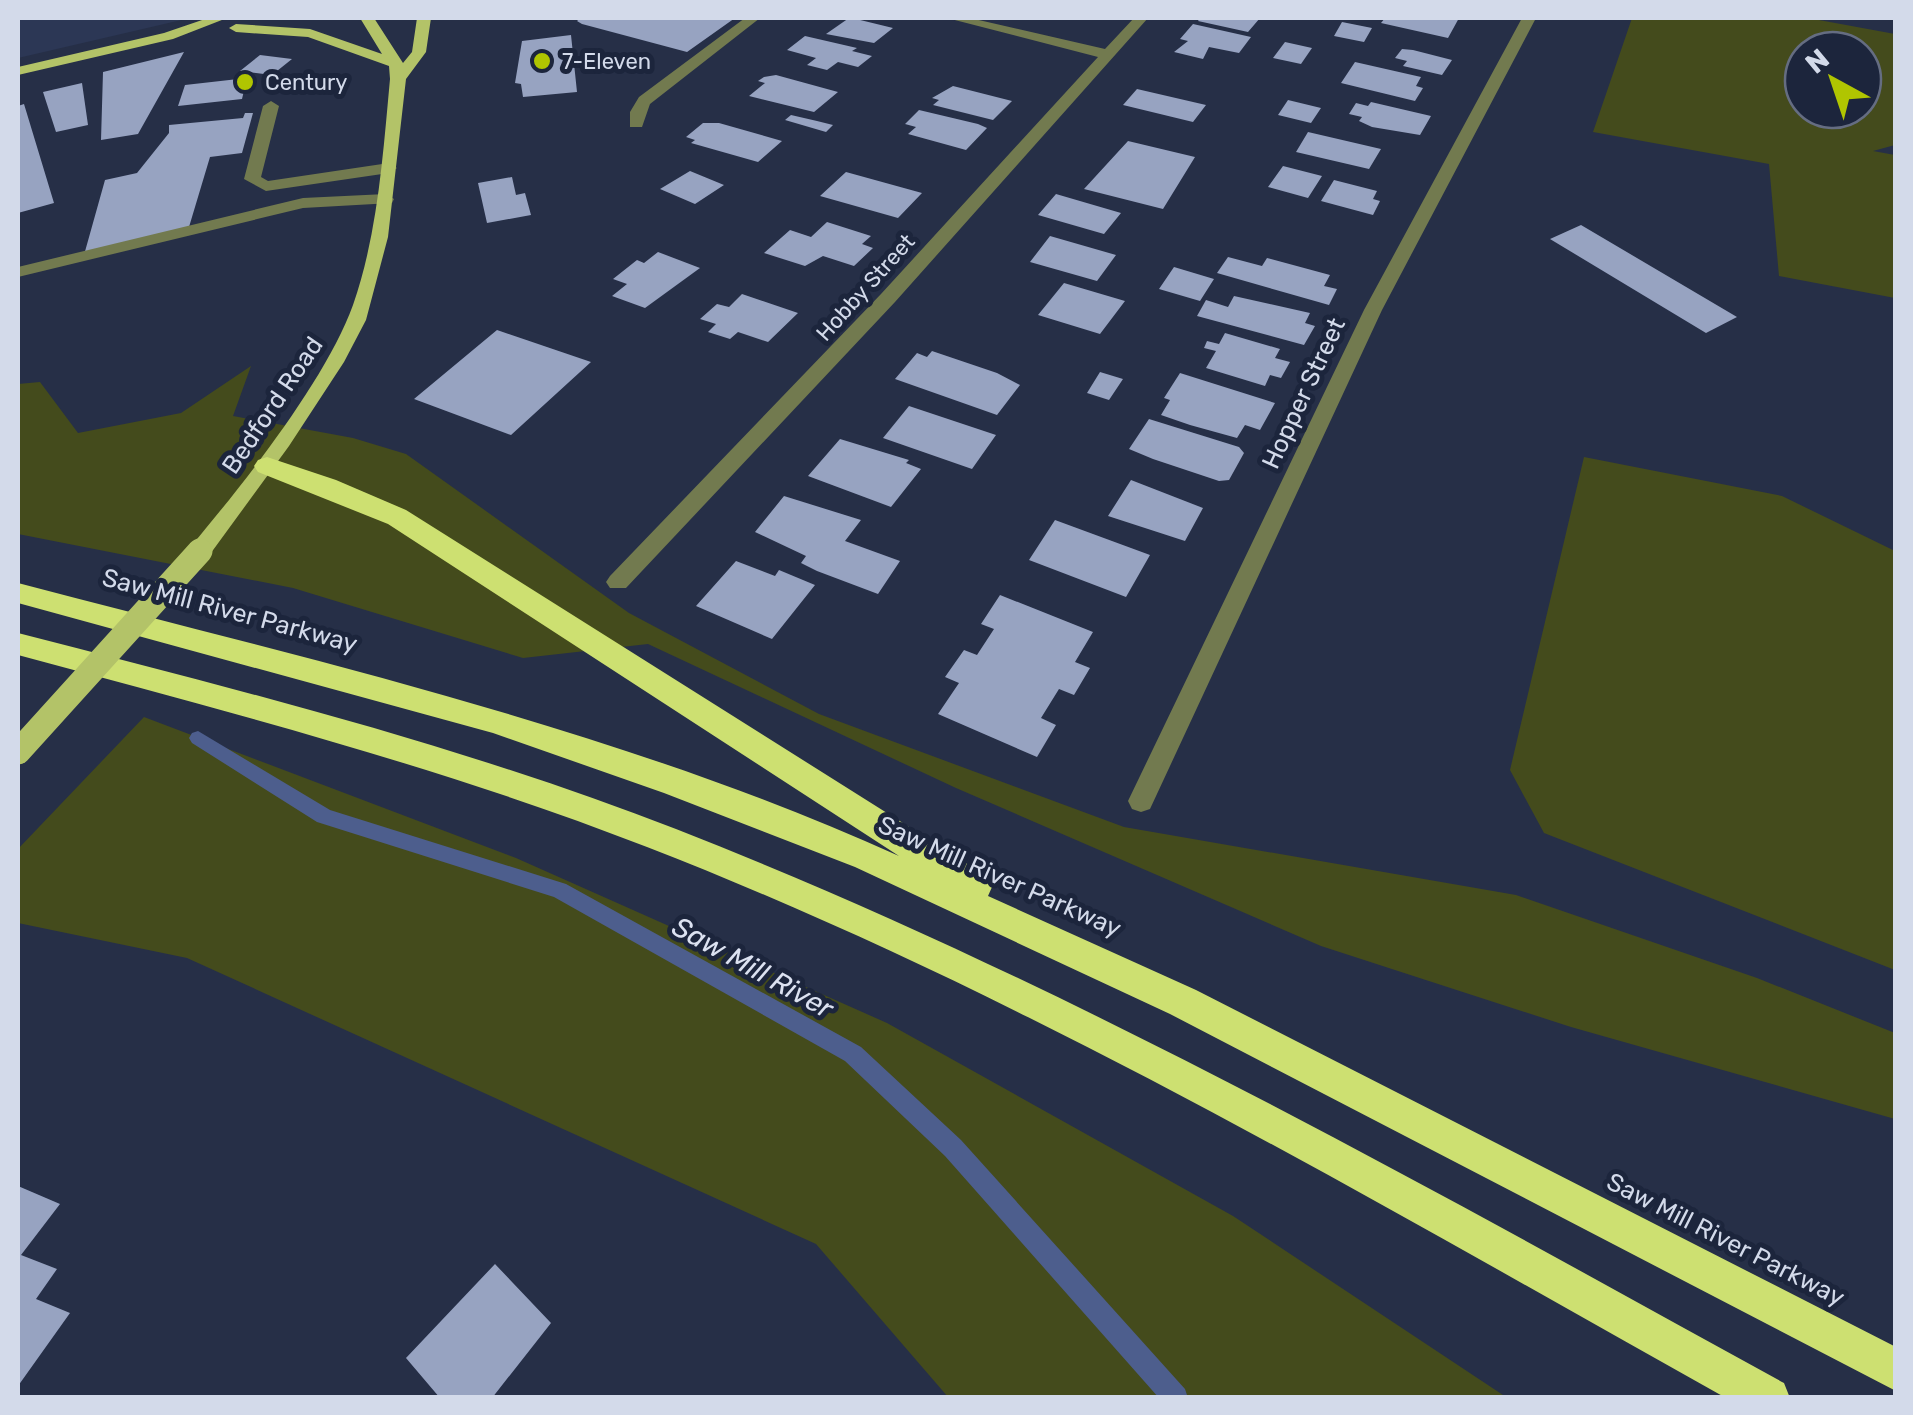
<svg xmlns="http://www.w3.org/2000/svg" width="1913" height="1415" viewBox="0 0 1913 1415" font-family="Rubik,sans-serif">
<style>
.built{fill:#2c3755}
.green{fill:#444b1c;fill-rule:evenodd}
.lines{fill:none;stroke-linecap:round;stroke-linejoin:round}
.stream{fill:#4d5e8d;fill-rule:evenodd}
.building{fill:#97a3c1}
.minor{fill:#727a4f;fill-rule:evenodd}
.major{fill:#b3c368;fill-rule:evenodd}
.highway{fill:#cde071;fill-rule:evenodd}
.major-bridge{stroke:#b3c368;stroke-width:25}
.poi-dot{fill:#b0c501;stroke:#1c253c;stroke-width:4}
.labels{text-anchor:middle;stroke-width:10;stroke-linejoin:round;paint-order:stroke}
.far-poi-label{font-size:22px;fill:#d3daea;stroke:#1c253c;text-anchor:start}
.far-street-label{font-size:22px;fill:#d3daea;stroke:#1c253c}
.street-label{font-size:25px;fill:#d3daea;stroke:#1c253c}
.water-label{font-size:28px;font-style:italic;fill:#dce2f1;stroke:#1c253c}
</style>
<rect width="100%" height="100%" fill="#262f47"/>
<!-- built -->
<path class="built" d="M18,18H190L18,58Z"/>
<!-- green -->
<path class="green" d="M1632,18H1808L1895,34V145L1873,151L1895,155V298L1779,276L1769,164L1593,132ZM1863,50V110H1803V50Z
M251,366L233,416L353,438L406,454L629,613L819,714L1124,827L1516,895L1757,978L1895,1033V1119L1571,1027L1321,946L956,788L648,644L523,658L293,588L18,534V384L40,382L78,433L181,413Z
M1584,457L1782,496L1895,551V970L1544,833L1510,770Z
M144,717L516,858L887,1023L1233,1216L1506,1397H948L816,1244L187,958L18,923V849Z"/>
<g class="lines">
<!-- stream -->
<path class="stream" d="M198,731L330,810L566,884L861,1047L961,1140L1185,1389L1188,1398H1159L945,1156L845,1061L554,897L317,822L192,743L189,738L192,733Z"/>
</g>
<!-- building -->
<path class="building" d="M580,18H735L687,52L582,24L577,21Z
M849,18H852L893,28L874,43L826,34Z
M1200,18H1260L1248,32L1198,21Z
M1385,18H1459L1448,38L1381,23Z
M1342,22L1372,28L1364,42L1334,36Z
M1193,24L1251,37L1239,53L1209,47L1203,59L1174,52L1188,41L1180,39Z
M571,35L577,92L523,97L521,84L515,83L522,41Z
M805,36L857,48L852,51L872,56L858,67L838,62L827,70L807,65L816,58L787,50Z
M1285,42L1312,48L1301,64L1273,58Z
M1402,49L1413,50L1452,60L1442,75L1403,66L1407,61L1395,58Z
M184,52L138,134L101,140L103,72Z
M260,55L292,59L272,75L240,71Z
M1355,62L1421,77L1416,86L1423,88L1415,101L1341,83Z
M776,75L838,92L814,112L749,96L765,83L758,81L764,77Z
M247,78L242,99L178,106L185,85Z
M82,83L88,125L56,132L43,92Z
M953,86L1012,101L993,120L933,105L939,100L932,98Z
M1137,89L1206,105L1193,122L1123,105Z
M1288,100L1321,108L1311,123L1278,115Z
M1371,102L1431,116L1420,135L1372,127L1359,121L1362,117L1349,114L1356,103L1368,106Z
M24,104L54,203L18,213V106Z
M919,110L978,124L987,128L966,150L908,134L916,127L905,124Z
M245,113H253L242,153L210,157L189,227L84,255L105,180L137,173L169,133V125L243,118Z
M791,115L817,121L833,125L826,132L785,120Z
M703,123H719L782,141L758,162L691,143L695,140L686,137Z
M1308,132L1381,149L1369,169L1296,152Z
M1128,141L1195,157L1163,209L1084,189Z
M1283,166L1322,176L1308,198L1268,187Z
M690,171L724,185L695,204L660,189Z
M846,172L922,193L898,218L820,196Z
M512,177L516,195L525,193L531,215L487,223L478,183Z
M1334,180L1377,191L1373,199L1380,201L1373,215L1321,201Z
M1056,194L1121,213L1104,234L1038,215Z
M827,222L871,236L862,244L873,248L854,266L823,256L805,266L764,253L790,230L811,237Z
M1581,225L1737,317L1706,333L1550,239Z
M1050,236L1116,255L1097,281L1030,262Z
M658,252L700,268L645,308L612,296L627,284L613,279L637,260L644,263Z
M1228,257L1262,266L1267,258L1330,275L1324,286L1337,289L1329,305L1217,273Z
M1174,267L1214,279L1200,301L1159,289Z
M1064,283L1125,301L1100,334L1038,315Z
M742,294L798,313L768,342L738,332L730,339L708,332L716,324L700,319L717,304L729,307Z
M1234,296L1310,313L1305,323L1315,326L1304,345L1197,316L1206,300L1228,307Z
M497,330L591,362L511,435L414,399Z
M1225,333L1280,349L1275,358L1290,362L1281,378L1270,375L1265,386L1206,368L1216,351L1204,348L1207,341L1219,344Z
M932,351L997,373L1020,385L997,415L895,379L917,353L927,357Z
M1100,372L1123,379L1109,400L1087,393Z
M1180,373L1275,403L1260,430L1245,425L1237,438L1190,425L1161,415L1170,400L1164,398Z
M909,406L996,435L972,469L883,438Z
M1149,419L1239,447L1244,453L1229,480L1219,481L1153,459L1129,449Z
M840,439L909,460L906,463L921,469L891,507L808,476Z
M1131,480L1203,508L1185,541L1108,516Z
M784,496L861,520L845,541L900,561L878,594L817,571L801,563L806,556L755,532Z
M1055,520L1150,555L1126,597L1029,560Z
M736,561L775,576L779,570L815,585L772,639L696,606Z
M1000,595L1093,632L1075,662L1090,668L1074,695L1059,689L1041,718L1056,725L1037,757L938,714L959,683L945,677L964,650L977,655L994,629L981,624Z
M18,1186L60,1204L21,1255L57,1269L36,1299L70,1313L18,1386Z
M495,1264L551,1323L492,1398H440L406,1358Z"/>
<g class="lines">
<!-- minor -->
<path class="minor" d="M745,18H760L650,104L642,127H630V112L639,97Z
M947,18H970L1105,49L1134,18H1148L895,302L626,588H610L606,582L610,576L881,294L1098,57Z
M1522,18H1536L1382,310L1150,809L1141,812L1132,809L1128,801L1364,310Z
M271,101L279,106L261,177L268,181L389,163L397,168L389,173L266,191L244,179L263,106Z
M386,194L394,199L392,203L303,208L18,277V267L303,198Z"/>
<!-- major -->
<path class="major" d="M208,18H227L173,39L18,75V67L164,33Z
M360,18H374L403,63L412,52L417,18H431L426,52L406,79L388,237L366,320L344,362L289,446L208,557H192L189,551L192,545C244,483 326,380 353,305C378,233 383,154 390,79L389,66L308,37L236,32L229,28L236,24L310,29L382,54Z"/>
<!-- highway -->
<path class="highway" d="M267,457L336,480L406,510L987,876L992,887L988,896L1196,990L1896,1347V1391L1170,1014L855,867L664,793L493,733L18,603V583C314,661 618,729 899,856L388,524L258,472L254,466L258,460Z
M18,633C239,690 463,746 676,829C1062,980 1422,1184 1784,1383L1790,1398H1726C1374,1201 1023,993 647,847C442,767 229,712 18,655Z"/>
<!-- major-bridge -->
<path class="major-bridge" d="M18,752L200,551"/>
</g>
<!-- markers -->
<g class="poi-dot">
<circle cx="542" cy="61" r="10"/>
<circle cx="245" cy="82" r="10"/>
</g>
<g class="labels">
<!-- far-poi labels -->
<g class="far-poi-label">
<text x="562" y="69">7-Eleven</text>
<text x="265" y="90">Century</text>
</g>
<!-- far-street labels -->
<g class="far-street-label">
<text transform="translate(865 287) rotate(-48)" y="8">Hobby Street</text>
</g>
<!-- street labels -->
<g class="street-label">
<text transform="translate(1303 393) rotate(-65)" y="9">Hopper Street</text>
<text transform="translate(272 405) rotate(-56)" y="9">Bedford Road</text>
<text transform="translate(230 610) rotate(15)" y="9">Saw Mill River Parkway</text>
<text transform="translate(1000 876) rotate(24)" y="9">Saw Mill River Parkway</text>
<text transform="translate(1726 1239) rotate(27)" y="9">Saw Mill River Parkway</text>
</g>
<!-- water labels -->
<g class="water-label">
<text transform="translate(753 967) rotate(29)" y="10">Saw Mill River</text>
</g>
</g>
<!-- border -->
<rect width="1913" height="1415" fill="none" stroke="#d3daea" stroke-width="40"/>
<!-- north arrow -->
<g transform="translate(1833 80) rotate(320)"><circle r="48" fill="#1c253c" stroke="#656d82" stroke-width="2.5"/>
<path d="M0-8L18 38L0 25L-18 38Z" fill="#b0c501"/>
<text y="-15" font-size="28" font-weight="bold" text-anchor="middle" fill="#d3daea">N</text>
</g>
</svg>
